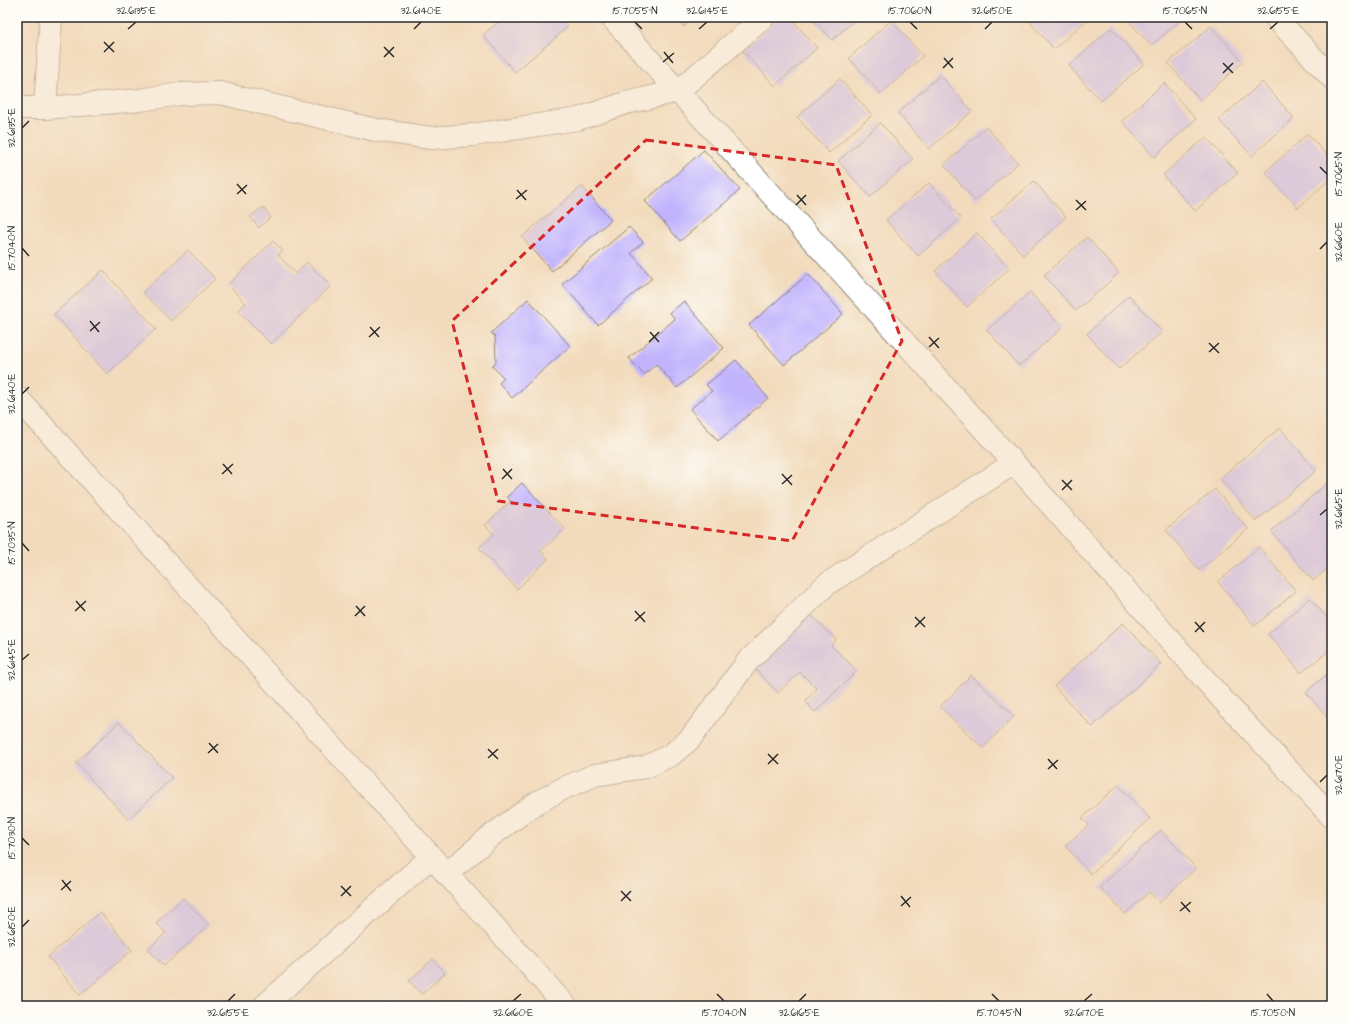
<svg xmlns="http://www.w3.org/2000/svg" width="1349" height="1023" viewBox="0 0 1349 1023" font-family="'Architects Daughter',sans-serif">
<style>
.building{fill:#c1b4fd}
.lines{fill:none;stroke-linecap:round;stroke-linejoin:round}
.minor-casing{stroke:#8e8374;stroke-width:24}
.minor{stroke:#fff;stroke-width:22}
.marked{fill:none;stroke:#d62828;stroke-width:3;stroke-dasharray:8 5;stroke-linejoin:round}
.ticks{fill:none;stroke:#2b2b2b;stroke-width:1.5}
.neatline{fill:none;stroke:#2b2b2b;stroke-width:1.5}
.ticks-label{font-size:10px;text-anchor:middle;fill:#2b2b2b}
</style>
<rect width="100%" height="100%" fill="#fdfcf7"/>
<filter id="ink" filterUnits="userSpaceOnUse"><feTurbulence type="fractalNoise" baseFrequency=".025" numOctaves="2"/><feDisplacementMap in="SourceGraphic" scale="8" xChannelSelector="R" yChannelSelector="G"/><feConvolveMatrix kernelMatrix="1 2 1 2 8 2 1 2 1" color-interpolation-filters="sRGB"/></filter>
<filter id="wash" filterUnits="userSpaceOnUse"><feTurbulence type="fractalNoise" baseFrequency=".012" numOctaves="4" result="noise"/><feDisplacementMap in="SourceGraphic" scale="16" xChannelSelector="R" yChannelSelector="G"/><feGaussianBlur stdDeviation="0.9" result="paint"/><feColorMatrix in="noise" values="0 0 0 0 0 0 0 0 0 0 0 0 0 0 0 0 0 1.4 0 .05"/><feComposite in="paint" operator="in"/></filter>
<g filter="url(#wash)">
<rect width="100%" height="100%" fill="#f2dbbc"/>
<g id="blocks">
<!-- building -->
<path class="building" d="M504,17H560L568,27L515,72L483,35Z
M675,17H696L684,27Z
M780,17H790L817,48L775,86L743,51Z
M811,17H858L832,40Z
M1025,17H1090L1054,49Z
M1125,17H1184L1151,46Z
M891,20L923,56L881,94L849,58Z
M1211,26L1243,62L1200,100L1168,63Z
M1111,28L1144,64L1101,101L1069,66Z
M940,75L972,111L929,149L898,113Z
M840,79L872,115L829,153L797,117Z
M1262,82L1294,118L1252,156L1219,120Z
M1164,83L1196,119L1154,157L1122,121Z
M880,123L913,159L870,197L838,161Z
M986,127L1018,163L975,201L944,165Z
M1308,134L1332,161V177L1298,208L1265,172Z
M1206,137L1238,173L1195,211L1163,175Z
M704,150L740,190L680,241L645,201Z
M1034,181L1066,217L1023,255L991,219Z
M929,183L961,218L918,256L886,220Z
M582,186L611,220L552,271L522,237Z
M263,207L271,217L259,228L250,217Z
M629,227L643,242L631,253L652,278L598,325L562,284Z
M977,233L1009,269L967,307L935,271Z
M1087,237L1119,273L1076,311L1044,275Z
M273,241L283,251L278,255L296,274L307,262L331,286L271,344L238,311L246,303L228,285Z
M188,250L215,279L171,321L143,292Z
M103,270L156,329L107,374L54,314Z
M808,274L843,314L784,365L749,325Z
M1030,292L1062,328L1019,366L987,330Z
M1129,295L1162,332L1119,369L1087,334Z
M528,299L570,346L512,398L499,383L504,378L492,366L496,362L495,336L491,333Z
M684,301L724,348L677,388L656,364L644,375L629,358L675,319L670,313Z
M736,360L768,398L718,441L690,409L712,391L706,385Z
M1280,428L1316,471L1256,521L1220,478Z
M1331,480L1332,565L1313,581L1271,531Z
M522,483L565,529L541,551L548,559L517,589L479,548L494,534L485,525L511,501L507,497Z
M1215,489L1248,529L1199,570L1166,530Z
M1259,547L1296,591L1255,626L1218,582Z
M1332,576V589L1326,581Z
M1310,598L1332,624V648L1301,673L1268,634Z
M807,611L836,640L831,645L857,671L815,712L805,701L817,689L800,672L778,693L751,665Z
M1123,623L1161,664L1092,727L1054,686Z
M1332,670V723L1306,692Z
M971,675L1014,716L983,748L940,707Z
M119,722L172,778L128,819L76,763Z
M1118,785L1150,819L1091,874L1065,846L1089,825L1082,818Z
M1161,830L1196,868L1159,903L1149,892L1125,914L1100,887Z
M183,898L209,925L164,966L148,949L166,933L156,923Z
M100,912L132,950L80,995L48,957Z
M433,959L445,973L422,994L409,981Z"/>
</g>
</g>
<g filter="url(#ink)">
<use href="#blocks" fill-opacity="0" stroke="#8e8374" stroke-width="1"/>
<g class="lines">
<!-- minor casing -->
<g class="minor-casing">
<path id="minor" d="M611,17L1014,463L1223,700L1332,817
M1275,17L1332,78
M17,108H45L140,100L180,94L220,93L376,130L431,138L472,135L578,119L626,103L678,91L764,17
M45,108L51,17
M17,397L566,1006
M446,874L491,836L536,803L564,788L595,775L646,767L671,755L690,739L748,661L827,584L1014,463
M264,1006L431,857"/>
</g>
<!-- minor -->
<use href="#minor" class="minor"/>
</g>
</g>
<!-- marked area -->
<path d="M0 0H1349V1023H0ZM646,140L836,165L902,341L792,541L498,501L452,321Z" fill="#f2dbbc" fill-opacity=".55" fill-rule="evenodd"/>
<path class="marked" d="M646,140L836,165L902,341L792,541L498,501L452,321Z"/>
<!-- ticks -->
<path class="ticks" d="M635,22L642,29M910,22L917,29M1185,22L1192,29M128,29L136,22M414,29L421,22M699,29L707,22M985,29L992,22M1270,29L1278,22M104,42L114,52M384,47L394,57M104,52L114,42M664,52L673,63M384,57L394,47M944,58L953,68M663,62L674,53M1223,63L1233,73M943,68L953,58M1223,73L1233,63M22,128L29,121M1320,167L1327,174M237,184L246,194M517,190L526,200M237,194L247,185M797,195L806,205M516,199L527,190M1076,200L1086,210M796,205L806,195M1076,210L1086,201M22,248L29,256M1320,249L1327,242M90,321L99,332M370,327L379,337M90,331L100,322M650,332L659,342M369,337L380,327M929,337L939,348M649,342L659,332M1209,343L1219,353M929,347L939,338M1209,352L1219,343M22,394L29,387M223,464L232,474M503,469L512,479M222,474L233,464M782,474L792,485M502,479L512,469M1062,480L1072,490M782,484L792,475M1062,490L1072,480M1320,515L1327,509M22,543L29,551M76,601L85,611M356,606L365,616M75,611L86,601M635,611L645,622M355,616L365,606M915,617L925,627M635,621L645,612M1195,622L1204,632M915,627L925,617M1195,632L1205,622M22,660L29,654M209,743L218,753M488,749L498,759M208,753L218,744M768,754L778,764M488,758L498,749M1048,759L1057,769M768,764L778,754M1048,769L1058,760M1320,782L1327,775M22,838L29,845M62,880L71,891M341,886L351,896M61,890L71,881M621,891L631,901M341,896L351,886M901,896L910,907M621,901L631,891M1181,902L1190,912M901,906L911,897M1180,911L1191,902M22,927L29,920M717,994L724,1001M992,994L999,1001M1267,994L1273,1001M228,1001L235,994M513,1001L521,994M799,1001L806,994M1084,1001L1092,994"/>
<!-- margin -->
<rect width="1349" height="1023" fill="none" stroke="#fdfcf7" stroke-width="44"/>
<rect x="22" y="22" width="1305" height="979" class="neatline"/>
<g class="ticks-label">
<text x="136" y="14">32.6135°E</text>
<text x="421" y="14">32.6140°E</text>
<text x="635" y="14">15.7055°N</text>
<text x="707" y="14">32.6145°E</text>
<text x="910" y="14">15.7060°N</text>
<text x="992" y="14">32.6150°E</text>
<text x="1185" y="14">15.7065°N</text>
<text x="1278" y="14">32.6155°E</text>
<text transform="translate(11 128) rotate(-90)" y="4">32.6135°E</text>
<text transform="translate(1338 174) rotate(-90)" y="4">15.7065°N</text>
<text transform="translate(1338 242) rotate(-90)" y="4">32.6160°E</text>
<text transform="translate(11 248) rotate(-90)" y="4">15.7040°N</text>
<text transform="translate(11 394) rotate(-90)" y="4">32.6140°E</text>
<text transform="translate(1338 509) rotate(-90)" y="4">32.6165°E</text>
<text transform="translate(11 543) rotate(-90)" y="4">15.7035°N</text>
<text transform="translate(11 660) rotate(-90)" y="4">32.6145°E</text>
<text transform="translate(1338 775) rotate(-90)" y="4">32.6170°E</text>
<text transform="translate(11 838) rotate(-90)" y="4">15.7030°N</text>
<text transform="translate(11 927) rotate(-90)" y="4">32.6150°E</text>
<text x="228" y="1016">32.6155°E</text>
<text x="513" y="1016">32.6160°E</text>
<text x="724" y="1016">15.7040°N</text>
<text x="799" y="1016">32.6165°E</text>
<text x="999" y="1016">15.7045°N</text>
<text x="1084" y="1016">32.6170°E</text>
<text x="1273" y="1016">15.7050°N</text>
</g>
</svg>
